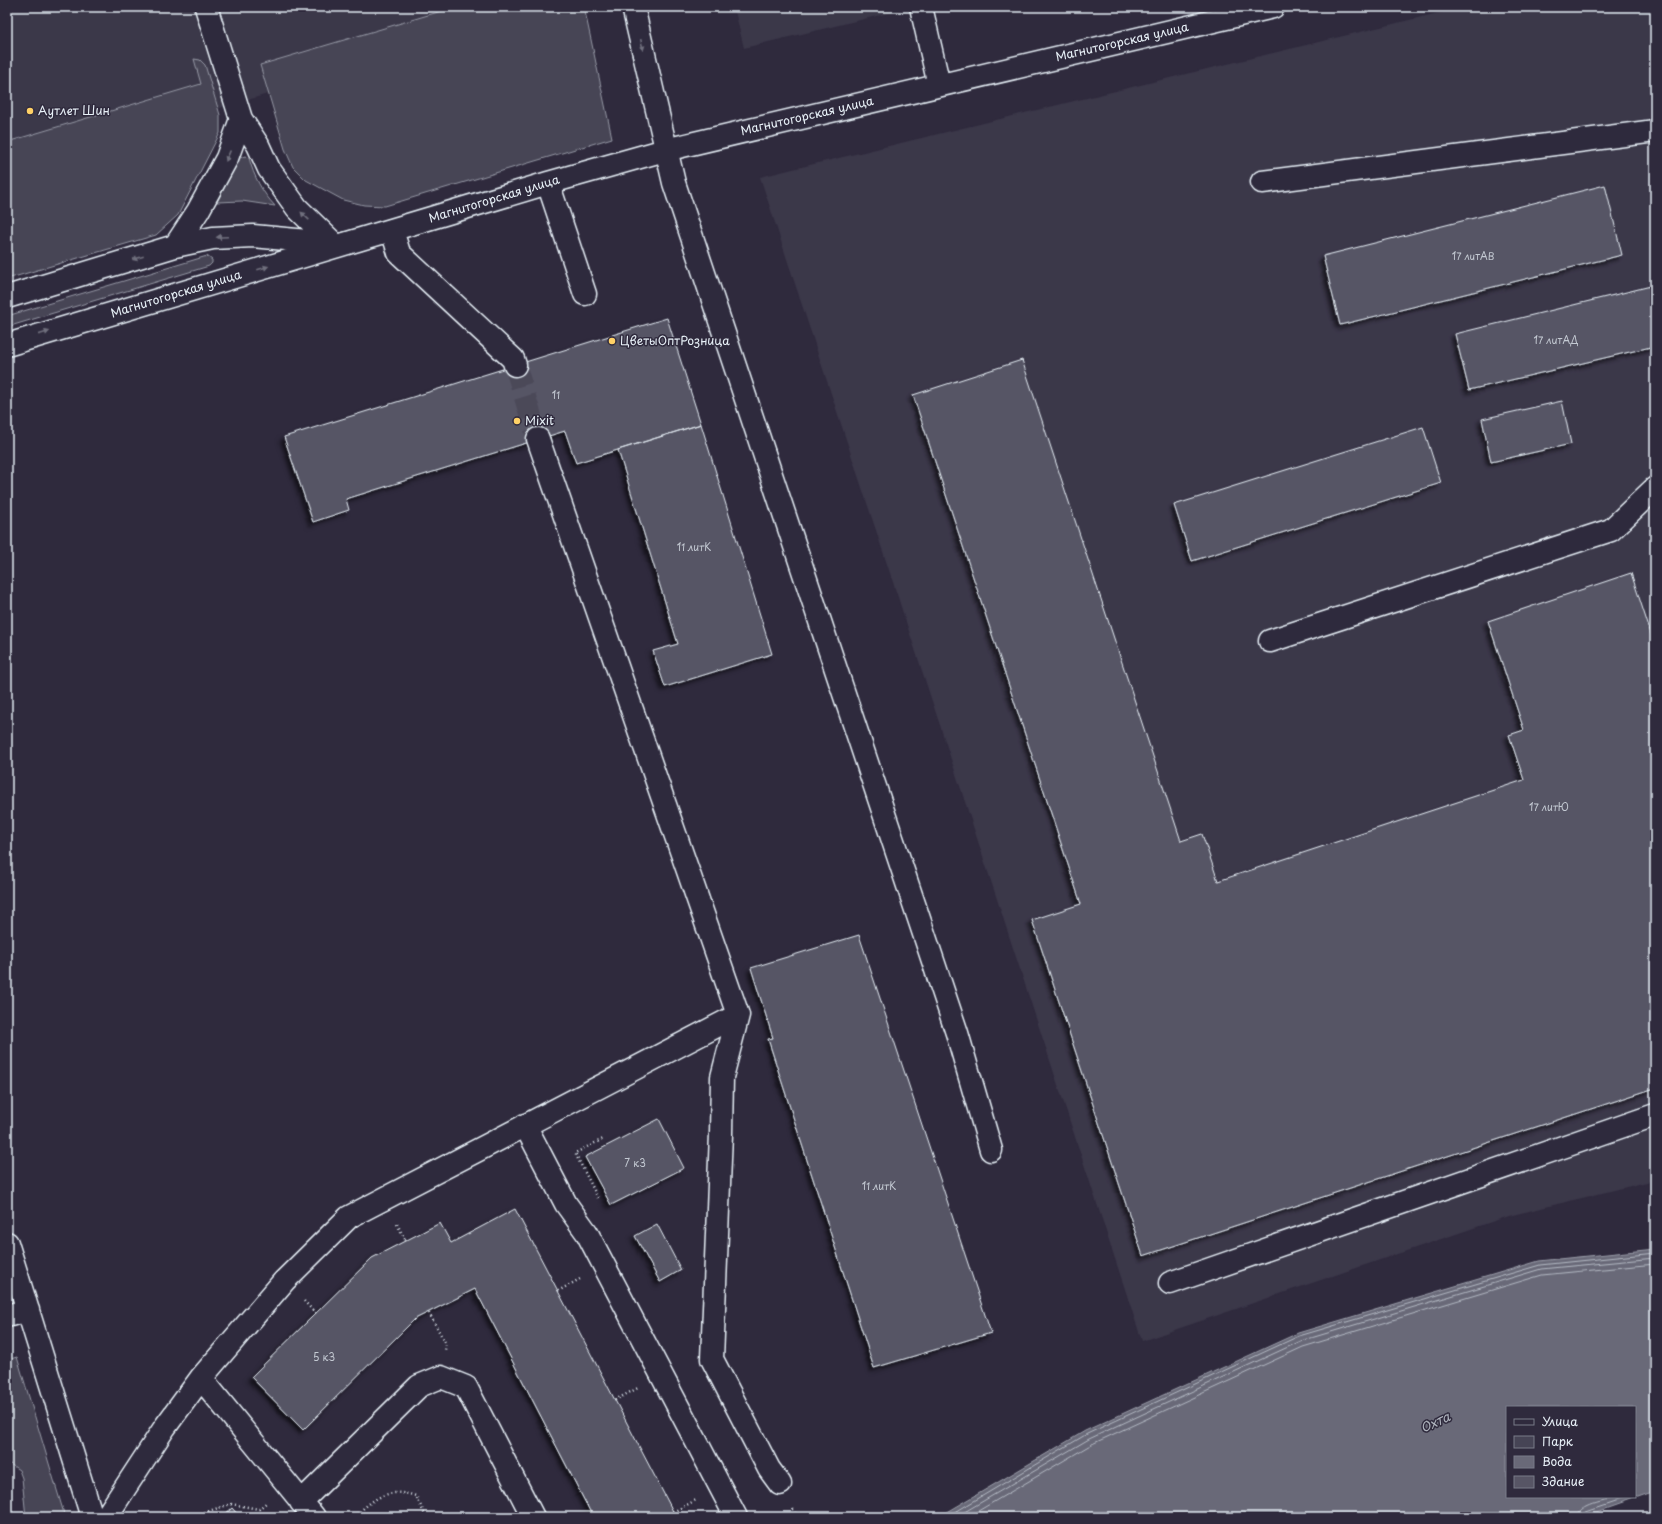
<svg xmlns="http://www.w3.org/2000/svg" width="1662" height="1524" viewBox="0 0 1662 1524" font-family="'Playpen Sans',sans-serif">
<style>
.built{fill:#3b3749}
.green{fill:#464455;stroke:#979aa6}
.water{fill:#696978;stroke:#9c9fab;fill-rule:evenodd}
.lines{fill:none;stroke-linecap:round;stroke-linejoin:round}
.shore{stroke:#b5bbc5;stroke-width:1}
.building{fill:#575565;stroke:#e8f1f8;filter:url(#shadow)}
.minor-tunnel{stroke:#4b4859;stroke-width:22;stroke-dasharray:22 11;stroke-linecap:butt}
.minor-casing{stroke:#e8f1f8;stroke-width:25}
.path{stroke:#e8f1f8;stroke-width:2.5;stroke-dasharray:1 3;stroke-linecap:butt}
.minor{stroke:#2f2a3d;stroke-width:22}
.oneway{fill:#70707e}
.poi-dot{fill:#ffd166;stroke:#2f2a3d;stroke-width:1.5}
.labels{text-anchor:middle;stroke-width:3;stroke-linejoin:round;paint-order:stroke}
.number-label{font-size:10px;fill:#c4cad3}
.street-label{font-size:12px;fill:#e8f1f8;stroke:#2f2a3d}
.poi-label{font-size:12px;fill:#e8f1f8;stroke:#2f2a3d;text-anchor:start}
.water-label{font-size:13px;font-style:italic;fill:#afb4be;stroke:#2f2a3d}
</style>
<defs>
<filter id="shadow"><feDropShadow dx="-3.5" dy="3.5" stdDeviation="2" flood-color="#0009"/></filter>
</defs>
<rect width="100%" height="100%" fill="#2f2a3d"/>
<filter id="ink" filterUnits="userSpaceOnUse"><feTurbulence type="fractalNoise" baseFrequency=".025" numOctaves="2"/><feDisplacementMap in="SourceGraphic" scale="8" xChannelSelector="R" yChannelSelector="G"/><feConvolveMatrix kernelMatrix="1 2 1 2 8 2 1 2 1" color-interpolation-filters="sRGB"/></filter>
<g filter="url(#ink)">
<!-- built -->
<path class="built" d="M7,7H566L7,170Z
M734,7H914L744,48Z
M1463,7H1655V1180L1509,1216L1142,1341L760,177Z"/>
<!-- green -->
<path class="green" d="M455,7H584L612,138L385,206L364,205L343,200L306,180L293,167L285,149L260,65Z
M194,59L200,60L205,65L220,115V133L178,215L156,235L7,279V142L201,84Z
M245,156L249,158C254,177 262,192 275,206L242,201L217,202L240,158Z
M207,256L212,260V263L209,266L7,327V316Z
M17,1357L65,1517H26L22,1478L19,1470L7,1462V1360Z"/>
<!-- water -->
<path class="water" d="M1655,1249V1491L1581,1517H939L1085,1431L1298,1333L1539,1261ZM1507,1407H1635V1497H1507Z"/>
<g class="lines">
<!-- shore -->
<path class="shore" d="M947,1517L1087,1434L1299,1336L1540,1265L1655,1253
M956,1517L1089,1439L1301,1341L1541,1269L1655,1258
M968,1517L1092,1444L1303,1347L1542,1275L1655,1264
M1576,1517C1577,1503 1600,1501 1610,1497
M1581,1517L1584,1511L1626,1497"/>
</g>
<!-- building -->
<path class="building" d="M1605,185L1622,255L1340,325L1323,256Z
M1655,285V346L1469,390L1455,334Z
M667,318L701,424L576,463L565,431L346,499L349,510L313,522L284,437Z
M1022,360L1181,841L1202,834L1218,881L1524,780L1509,735L1524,730L1488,621L1631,573L1655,646V1088L1143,1256L1032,920L1081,904L913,395Z
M1562,401L1571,444L1491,462L1482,419Z
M701,424L772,654L665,687L653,651L678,644L618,450Z
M1423,427L1441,483L1192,561L1174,505Z
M859,935L991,1333L874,1368L768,1039L773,1038L751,968Z
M659,1119L684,1168L611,1205L585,1157Z
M515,1209L558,1291L676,1517H593L475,1289L415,1319L303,1430L251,1377L372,1258L440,1223L451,1243Z
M657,1224L681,1270L660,1282L635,1236Z
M232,1508L240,1517H222Z"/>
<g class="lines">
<!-- minor-tunnel -->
<path class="minor-tunnel" d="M515,365L538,439"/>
<!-- minor casing -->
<g class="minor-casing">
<path id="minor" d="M206,7L241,119L258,145L269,169L297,208L333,243
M633,7L674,183L957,1033L991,1150
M921,7L939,85
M1262,182L1655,131
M548,183L585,294
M392,230L399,253L513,359L515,365
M175,246L198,211L227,158L241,119
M7,297L175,246L213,238L253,236L329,243
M7,345L548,183L665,150L1273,7
M538,439L738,1015L722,1077L721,1134L712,1359L769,1469L780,1484
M1270,641L1611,530L1655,488
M525,1125L566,1204L587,1233L736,1517
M7,1243L92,1517
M1170,1283L1655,1115
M7,1316L28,1310
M201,1378L314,1517
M301,1502L419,1386L441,1377L466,1387L533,1517
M106,1517L165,1427L201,1378L284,1281L349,1217L738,1015"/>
</g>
<!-- path -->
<path class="path" d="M598,1198L575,1153L603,1139
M397,1224L406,1241
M558,1291L580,1279
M304,1301L316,1314
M429,1313L446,1344L445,1350
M615,1400L638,1388
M7,1446V1458
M7,1496L13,1517
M793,1509L797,1517
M673,1512L696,1500
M189,1517L231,1504L259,1509L266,1503
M354,1517C374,1498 388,1487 416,1496L426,1517
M842,1517L846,1514"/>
<!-- minor -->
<use href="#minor" class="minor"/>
</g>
<!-- one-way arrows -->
<defs><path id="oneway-solid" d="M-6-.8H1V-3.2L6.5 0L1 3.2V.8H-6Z"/></defs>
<g class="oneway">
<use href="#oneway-solid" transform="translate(642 45) rotate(77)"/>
<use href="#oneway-solid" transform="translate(228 156) rotate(113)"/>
<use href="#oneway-solid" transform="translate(305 216) rotate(-136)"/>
<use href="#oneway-solid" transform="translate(222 237) rotate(178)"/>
<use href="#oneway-solid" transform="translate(138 258) rotate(163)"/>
<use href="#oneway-solid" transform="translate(263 268) rotate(-17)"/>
<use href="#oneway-solid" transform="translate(44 333) rotate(-17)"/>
</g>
</g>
<!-- markers -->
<g class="poi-dot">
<circle cx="30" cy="111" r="4"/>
<circle cx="612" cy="341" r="4"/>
<circle cx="517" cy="421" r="4"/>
</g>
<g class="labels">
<!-- number labels -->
<g class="number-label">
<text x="1473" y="260">17 литАВ</text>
<text x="1556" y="344">17 литАД</text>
<text x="556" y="399">11</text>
<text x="694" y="551">11 литК</text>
<text x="1549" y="811">17 литЮ</text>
<text x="635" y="1167">7 к3</text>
<text x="879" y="1190">11 литК</text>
<text x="324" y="1361">5 к3</text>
</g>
<!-- street labels -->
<g class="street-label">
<text transform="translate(1122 42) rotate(-13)" y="4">Магнитогорская улица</text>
<text transform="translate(807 116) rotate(-13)" y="4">Магнитогорская улица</text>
<text transform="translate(494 199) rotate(-17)" y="4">Магнитогорская улица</text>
<text transform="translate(176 294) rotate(-17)" y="4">Магнитогорская улица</text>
</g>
<!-- poi labels -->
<g class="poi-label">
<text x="38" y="115">Аутлет Шин</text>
<text x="620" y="345">ЦветыОптРозница</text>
<text x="525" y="425">Mixit</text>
</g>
<!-- water labels -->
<g class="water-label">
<text transform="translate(1435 1422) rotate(-25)" y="5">Охта</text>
</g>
</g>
<!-- margin -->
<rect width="1662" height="1524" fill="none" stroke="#2f2a3d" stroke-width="24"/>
<rect x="12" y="12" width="1638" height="1500" fill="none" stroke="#e8f1f8" stroke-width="1.5" filter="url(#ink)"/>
<!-- legend -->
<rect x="1506" y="1406" width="130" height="92" fill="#2f2a3d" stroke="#797a88"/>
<rect x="1514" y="1419" width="20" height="6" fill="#2f2a3d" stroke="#797a88"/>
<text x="1542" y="1426" font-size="12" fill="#e8f1f8">Улица</text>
<rect x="1514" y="1436" width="20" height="12" fill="#464455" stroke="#797a88"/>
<text x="1542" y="1446" font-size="12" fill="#e8f1f8">Парк</text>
<rect x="1514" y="1456" width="20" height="12" fill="#696978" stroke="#797a88"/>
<text x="1542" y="1466" font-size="12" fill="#e8f1f8">Вода</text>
<rect x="1514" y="1476" width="20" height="12" fill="#575565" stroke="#797a88"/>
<text x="1542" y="1486" font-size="12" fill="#e8f1f8">Здание</text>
</svg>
